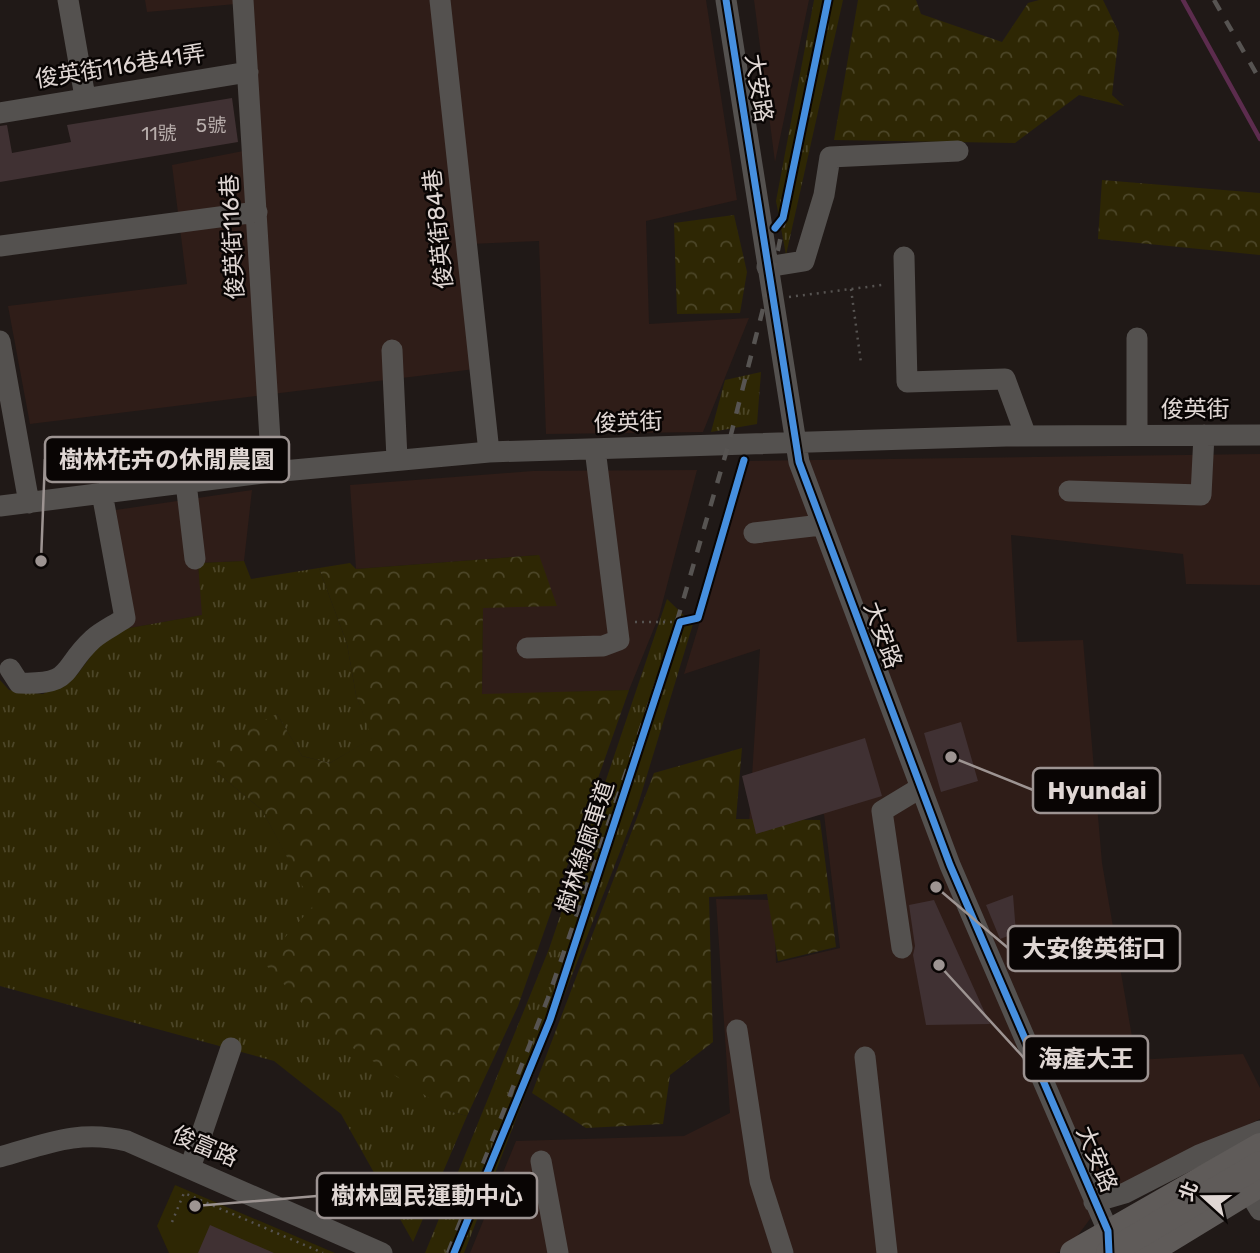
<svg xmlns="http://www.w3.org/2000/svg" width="1260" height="1253" viewBox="0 0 1260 1253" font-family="Rubik,'Noto Sans TC','Noto Sans JP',sans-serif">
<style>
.built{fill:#2f1d18}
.grass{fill:url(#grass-tufts)}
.forest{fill:url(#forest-crowns)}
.garden{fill:#2e2704}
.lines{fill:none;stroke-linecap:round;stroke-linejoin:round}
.stream{stroke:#5c2c4e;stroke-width:4.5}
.building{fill:#403133}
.path{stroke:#565351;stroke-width:2.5;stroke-dasharray:2 5;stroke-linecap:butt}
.minor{stroke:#54514f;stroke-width:21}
.major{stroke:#5f5b59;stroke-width:26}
.rail{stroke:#575452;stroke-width:4.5;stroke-dasharray:12 12;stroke-linecap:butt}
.major-bridge{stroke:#5f5b59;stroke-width:26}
.cycleway-casing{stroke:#090504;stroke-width:11}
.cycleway{stroke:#468fdf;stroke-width:7}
.labels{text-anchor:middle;stroke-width:5;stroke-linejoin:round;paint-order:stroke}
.number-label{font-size:19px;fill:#b8aeac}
.street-label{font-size:23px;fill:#e0d7d4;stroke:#090504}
.leader{fill:none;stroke:#9d9492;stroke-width:2.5}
.callout-dot{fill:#9d9492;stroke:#090504;stroke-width:2.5}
.callout{fill:#090504;stroke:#9d9492;stroke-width:2.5}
.callout-label{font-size:24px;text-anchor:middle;font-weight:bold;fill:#e0d7d4}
</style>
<defs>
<pattern id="grass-tufts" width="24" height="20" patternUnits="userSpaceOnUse" patternTransform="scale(1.75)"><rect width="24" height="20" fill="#2e2704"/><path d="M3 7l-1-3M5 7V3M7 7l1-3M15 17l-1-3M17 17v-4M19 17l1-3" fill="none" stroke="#4c4628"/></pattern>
<pattern id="forest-crowns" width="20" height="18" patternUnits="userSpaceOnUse" patternTransform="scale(1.75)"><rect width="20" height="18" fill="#2e2704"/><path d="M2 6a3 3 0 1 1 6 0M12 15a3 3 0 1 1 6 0" fill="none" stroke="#4c4628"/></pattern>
</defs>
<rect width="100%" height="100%" fill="#201917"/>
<!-- built -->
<path class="built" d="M145,0H436L475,369L30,424L8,306L187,284L172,165L259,148L247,3L147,12Z
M447,0H706L737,200L646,221L649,324L749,318L703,432L546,434L539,241L470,244Z
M754,0H809L775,162Z
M1260,454V585L1186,584L1183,554L1011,535L1017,642L1083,640L1102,863L1136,1060L1243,1054L1260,1088V1119L1110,1192L1067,1250L1055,1253H470L516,1141L684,1136L730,1113L716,899L774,900L776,963L840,948L824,814L749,825L760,649L684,674L749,461Z
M697,470L659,616L629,690L482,695L483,608L539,555L356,569L350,485L533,471Z
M252,490L244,561L198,563L203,615L124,629L109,511Z"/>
<!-- grass -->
<path class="grass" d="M814,0H843L786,255L776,201Z
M761,372L757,424L711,432L725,380Z
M244,561L251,579L319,568L347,644L356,695L373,738L330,763L302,756L277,714L215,771L262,810L314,906L264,962L449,1111L467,1116L413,1242L341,1114L274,1061L0,986V680L9,690L43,694L77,675L99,645L124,629L202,615L198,563Z
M667,599L693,624L637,808L464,1253H425L549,949Z"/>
<!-- forest -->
<path class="forest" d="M858,0H916L921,14L1002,42L1028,3L1039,0H1103L1119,33L1112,95L1124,106L1079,95L1015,143L834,140Z
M1102,180L1260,193V255L1098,239Z
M734,215L747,272L740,313L677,314L674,223Z
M539,555L557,606L483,608L482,694L629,690L518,1006L467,1116L449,1111L330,1033L263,962L313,906L262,810L215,771L221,741L277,714L302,756L330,763L372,738L356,695L347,644L319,568L350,563L356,569Z
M742,748L736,819L820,820L836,947L778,961L767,894L709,897L713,1042L670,1075L663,1124L586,1128L532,1093L654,773Z"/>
<!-- garden -->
<path class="garden" d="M175,1185L335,1253H169L157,1226Z"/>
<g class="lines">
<!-- stream -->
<path class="stream" d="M1183,0L1260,139"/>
</g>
<!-- building -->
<path class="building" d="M232,98L238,142L0,182V126L7,125L12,153L71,142L67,125Z
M961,722L978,781L941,792L924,733Z
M865,738L882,796L756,834L742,776Z
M1013,895L1016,933L1000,939L986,905Z
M934,900L990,1024L926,1025L913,955L915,946L909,905Z
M210,1225L274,1253H198Z"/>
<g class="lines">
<!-- path -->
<path class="path" d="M851,289L861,363
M789,297L882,285
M635,622H680
M172,1222L184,1193L323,1253"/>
<!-- minor -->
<path class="minor" d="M68,0L85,97
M243,0L272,472
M440,0L489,452
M726,0L799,462L950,865L1108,1231L1109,1247
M0,113L248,72
M0,246L257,212
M904,257L907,382L1005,379L1026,436
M767,267L804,261L824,195L830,157L958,151
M1137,338V435
M0,341L29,503
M392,350L397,459
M186,483L195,559
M1069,491L1201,495L1204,435
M0,506L272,472L489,452L1006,436L1260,435
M754,533L821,525
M527,648L603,646L619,640L595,449
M10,669L19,683C75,685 60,669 93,639C102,631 115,625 125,618L102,493
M902,948L882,811L920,788
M737,1030L760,1181L783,1253
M865,1057L887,1253
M0,1157C46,1144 79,1129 127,1141L382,1253
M541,1161L558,1253
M190,1168L231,1048
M1260,1186L1249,1192L1260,1210
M1094,1202L1125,1193L1199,1155L1260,1131"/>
<!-- major -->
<path class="major" d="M1073,1253L1260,1146
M1147,1253L1260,1184"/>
<!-- rail -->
<path class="rail" d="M1214,0L1260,80
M448,1253L548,998L671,642L728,446L778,250L829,0"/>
<!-- major-bridge -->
<path class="major-bridge" d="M1109,1253L1260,1164"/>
<!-- cycleway casing -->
<g class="cycleway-casing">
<path id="cycleway" d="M726,0L799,462L950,865L1108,1231L1109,1253
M775,228L783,218L828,0
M454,1253L550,1020L680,622L698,618L744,460"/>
</g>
<!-- cycleway -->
<use href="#cycleway" class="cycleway"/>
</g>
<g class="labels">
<!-- number labels -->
<g class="number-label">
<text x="211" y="132">5號</text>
<text x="159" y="140">11號</text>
</g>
<!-- street labels -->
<g class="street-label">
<text transform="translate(120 66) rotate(-9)" y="8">俊英街116巷41弄</text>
<text transform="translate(759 88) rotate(81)" y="8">大安路</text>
<text transform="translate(438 229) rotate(-96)" y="8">俊英街84巷</text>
<text transform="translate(232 237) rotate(-93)" y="8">俊英街116巷</text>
<text x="1195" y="417">俊英街</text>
<text transform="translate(628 422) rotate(-2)" y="8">俊英街</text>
<text transform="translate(883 635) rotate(70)" y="8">大安路</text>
<text transform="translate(585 847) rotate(-72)" y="8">樹林綠廊車道</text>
<text transform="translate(205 1146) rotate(23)" y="8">俊富路</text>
<text transform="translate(1097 1159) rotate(67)" y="8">大安路</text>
</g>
</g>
<!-- callouts -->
<path class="leader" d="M41 561L45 459M951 757L1033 790M936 887L1008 948M939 965L1024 1058M195 1206L317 1196"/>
<g class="callout-dot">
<circle cx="41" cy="561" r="7"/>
<circle cx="951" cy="757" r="7"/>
<circle cx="936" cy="887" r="7"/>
<circle cx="939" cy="965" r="7"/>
<circle cx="195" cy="1206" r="7"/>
</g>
<g class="callout">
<rect x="45" y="437" width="244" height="45" rx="7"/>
<rect x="1033" y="768" width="127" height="45" rx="7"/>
<rect x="1008" y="926" width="172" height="45" rx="7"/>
<rect x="1024" y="1036" width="124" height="45" rx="7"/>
<rect x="317" y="1173" width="220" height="45" rx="7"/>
</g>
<g class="callout-label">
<text x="167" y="468">樹林花卉の休閒農園</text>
<text x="1097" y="799">Hyundai</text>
<text x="1094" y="957">大安俊英街口</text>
<text x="1086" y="1067">海產大王</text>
<text x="427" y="1204">樹林國民運動中心</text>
</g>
<!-- north arrow -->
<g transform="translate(1204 1197) rotate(291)" stroke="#090504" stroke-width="5" paint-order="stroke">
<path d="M0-5L12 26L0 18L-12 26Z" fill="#e0d7d4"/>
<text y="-10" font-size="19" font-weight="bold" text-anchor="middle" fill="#e0d7d4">北</text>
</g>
</svg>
